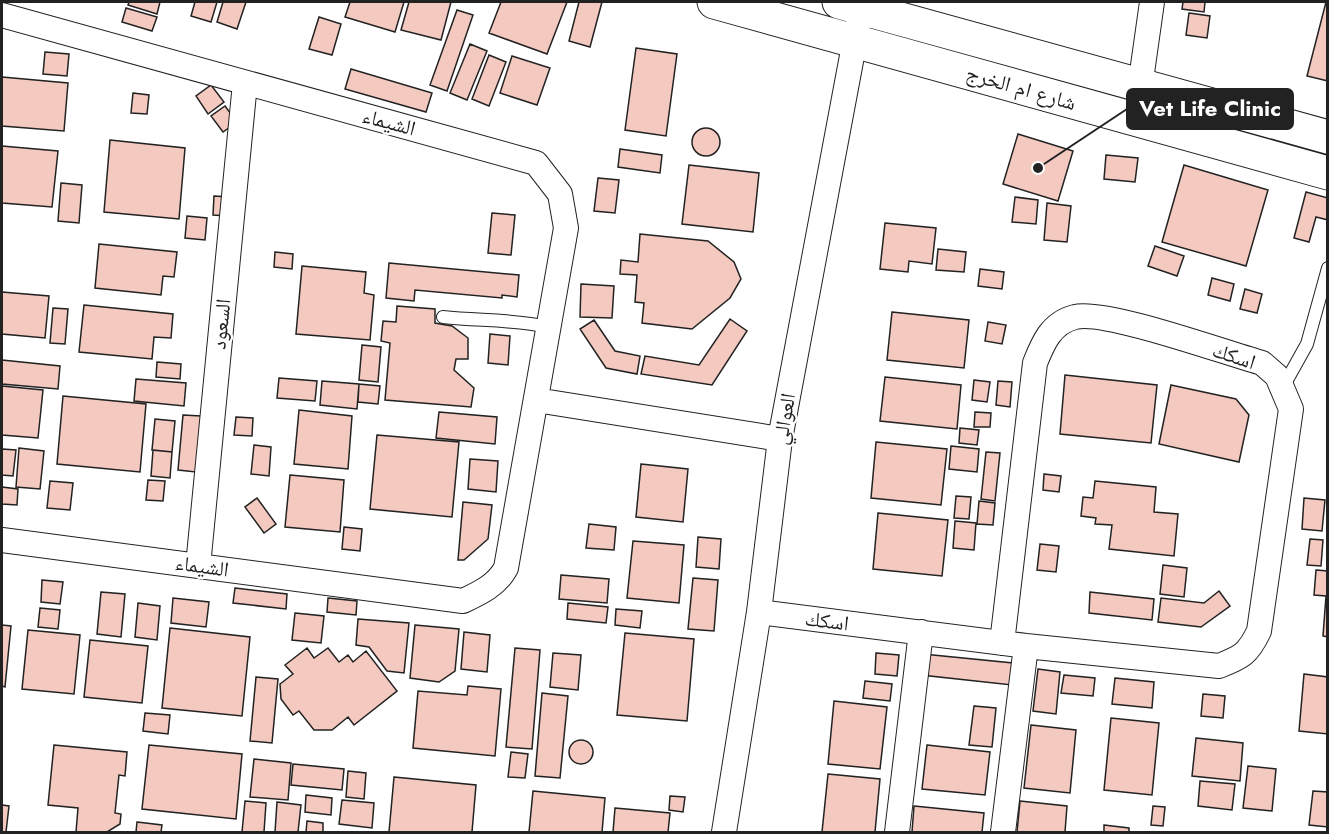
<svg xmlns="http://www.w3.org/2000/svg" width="1329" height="834" viewBox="0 0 1329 834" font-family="Jost,'Noto Naskh Arabic',sans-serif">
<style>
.building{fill:#f3c9c0;stroke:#222;stroke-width:1.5}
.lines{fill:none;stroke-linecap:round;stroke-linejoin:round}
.lane-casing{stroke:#222;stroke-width:14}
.street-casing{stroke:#222;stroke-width:26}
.secondary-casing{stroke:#222;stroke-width:35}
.lane{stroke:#fff;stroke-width:12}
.street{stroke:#fff;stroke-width:24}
.secondary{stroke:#fff;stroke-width:33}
.labels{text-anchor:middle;stroke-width:4.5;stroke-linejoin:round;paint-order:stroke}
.street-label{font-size:21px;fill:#222;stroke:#fff}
.leader{fill:none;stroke:#222;stroke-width:2}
.callout-dot{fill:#222;stroke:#fff;stroke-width:2}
.callout{fill:#222;stroke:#222;stroke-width:2}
.callout-label{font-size:22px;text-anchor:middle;font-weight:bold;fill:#fff}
</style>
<rect width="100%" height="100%" fill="#fff"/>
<!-- building -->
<path class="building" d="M129,2H160L157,14L128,5Z
M195,2H217L211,22L191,16Z
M223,2H246L237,29L217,22Z
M350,2H404L395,32L345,17Z
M409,2H451L441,40L401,30Z
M501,2H567L547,54L489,33Z
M579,2H602L590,47L569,41Z
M1183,2H1205L1204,12L1182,9Z
M1326,2H1328V81L1307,76Z
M126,8L157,17L152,31L122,22Z
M457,10L473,15L447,91L430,85Z
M1189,13L1210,16L1207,38L1186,35Z
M319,17L341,24L332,55L309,49Z
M470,44L487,51L467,100L450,93Z
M636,48L677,54L666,136L625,130Z
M45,52L69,54L67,76L43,74Z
M489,55L506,62L489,106L472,99Z
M512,56L550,68L537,105L500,93Z
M351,69L432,93L426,112L345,89Z
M2,77L68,83L64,131L2,126Z
M211,85L224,102L208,114L196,96Z
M133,93L149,95L147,114L131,113Z
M225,106L237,122L223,132L211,116Z
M692 142a14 14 0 1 1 28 0a14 14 0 1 1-28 0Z
M1018,134L1073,151L1058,201L1003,184Z
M110,140L185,148L179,219L104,212Z
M2,146L58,151L52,207L2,203Z
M620,149L662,155L660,173L618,167Z
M1106,155L1138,158L1135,182L1104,179Z
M689,165L759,173L753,232L682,224Z
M1184,165L1268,190L1246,266L1162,242Z
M598,178L619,180L615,213L594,211Z
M61,183L82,185L79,223L58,221Z
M1306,192L1328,198V220L1316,217L1309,242L1294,238Z
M214,196L229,197L227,216L213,215Z
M1015,197L1038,200L1036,224L1012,222Z
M1047,203L1071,206L1067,242L1044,240Z
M492,213L515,215L511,255L488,253Z
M187,216L207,218L205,240L185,238Z
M885,223L936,228L932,264L909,261L908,272L880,269Z
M640,234L708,241L734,262L741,279L730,298L692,329L642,323L644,303L635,302L637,275L620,274L621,260L638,262Z
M99,244L177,252L174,277L163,276L161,295L95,288Z
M1155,246L1184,256L1177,276L1148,266Z
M938,249L966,252L964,272L936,270Z
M275,252L293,254L292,269L274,267Z
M389,263L519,275L517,297L502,295V298L415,290L414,301L386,298Z
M302,266L366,272L364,293L374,295L370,340L296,334Z
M980,269L1004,272L1002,289L978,286Z
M1212,278L1234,284L1230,301L1208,295Z
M581,284L614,286L612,318L580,317Z
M1245,289L1262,294L1257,313L1240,309Z
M2,292L49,296L45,338L2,334Z
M84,305L173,314L171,338L154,337L152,359L79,352Z
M397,306L435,309V323L452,326L468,338V359H456L454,370L474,388L471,407L385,400L390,343L381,341L383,321L396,322Z
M53,308L68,309L65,344L50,343Z
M892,312L969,320L964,368L887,360Z
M730,319L747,331L712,385L641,374L645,356L699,365Z
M594,320L615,351L640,356L637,374L606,368L580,329Z
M988,322L1006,325L1002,344L985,341Z
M490,334L510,336L508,365L488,363Z
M362,345L381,347L378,382L359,380Z
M2,360L60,366L58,389L2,384Z
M157,362L181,364L180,379L156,377Z
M1065,375L1157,385L1151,443L1060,434Z
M885,377L961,385L957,429L880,421Z
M279,378L317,381L315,401L277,398Z
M136,379L186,383L184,406L134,401Z
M974,380L990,382L987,402L972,400Z
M322,381L359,384L357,409L320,405Z
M998,381L1012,382L1010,407L996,405Z
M359,384L380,386L378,404L358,402Z
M1171,385L1236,399L1249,415L1239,462L1159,444Z
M2,386L43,390L38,438L2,435Z
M63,396L146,404L140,472L57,464Z
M299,410L352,416L348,469L294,464Z
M439,412L497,417L495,444L436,438Z
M975,412L991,413L990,427H974Z
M183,415L201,416L196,472L178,470Z
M236,417L253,418L252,436L234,435Z
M155,419L175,421L172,452L152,450Z
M960,428L979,430L977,445L959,443Z
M377,435L459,442L452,517L370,509Z
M876,442L947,449L941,505L871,498Z
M254,445L271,447L269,476L251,474Z
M951,446L979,449L977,472L949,469Z
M19,448L44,451L40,489L16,487Z
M2,449L16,450L13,476L2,475Z
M153,450L172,452L170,478L151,476Z
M986,452L1000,453L995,501L981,499Z
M470,459L498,461L496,492L468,489Z
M641,464L688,469L683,522L636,517Z
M1044,474L1061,476L1059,492L1043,490Z
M290,475L344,480L340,532L285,527Z
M148,480L165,481L163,501L146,500Z
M50,481L73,483L70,510L47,508Z
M1095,481L1156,487L1154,512L1178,514L1174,556L1109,549L1112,525L1095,524L1096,518L1081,516L1083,497L1093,498Z
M2,487L18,489L17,505L2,504Z
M956,496L971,497L969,519L954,518Z
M257,498L276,524L264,533L245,507Z
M1304,498L1325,500L1322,531L1302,529Z
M979,501L995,503L993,525L977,524Z
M463,502L492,505L488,539L464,560H458Z
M878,513L948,520L942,576L873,569Z
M955,521L976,523L974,550L953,548Z
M589,524L616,527L614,550L586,548Z
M344,527L362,529L360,551L342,549Z
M698,537L721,539L719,569L696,567Z
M1310,539L1323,540L1321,566L1307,565Z
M633,541L684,545L679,603L627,598Z
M1040,544L1059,546L1056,572L1037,570Z
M1163,565L1187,568L1184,597L1160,594Z
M1316,570L1328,571V637L1323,636L1326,596L1314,595Z
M561,575L609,579L607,603L559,599Z
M693,578L718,580L714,631L688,629Z
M42,580L63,582L60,604L41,602Z
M235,588L287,594L286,609L233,603Z
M1219,591L1230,606L1201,627L1158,622L1161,598L1204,603Z
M101,592L125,594L121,637L97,634Z
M1090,592L1154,599L1152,620L1089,613Z
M173,598L209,602L206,627L171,623Z
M328,598L357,601L356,615L327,612Z
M138,603L160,606L157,640L135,637Z
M568,603L608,607L606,623L567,619Z
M40,608L60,610L58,629L38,627Z
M616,609L642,611L640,628L615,625Z
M295,613L324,616L321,643L292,640Z
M358,619L409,623L404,673L387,671L369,647L356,645Z
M2,625L11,626L5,687L2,686Z
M415,625L459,629L455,671L439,682L410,678Z
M170,628L250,637L242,716L162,708Z
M28,630L80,635L74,694L22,689Z
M464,632L490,635L487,672L461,669Z
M625,633L694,639L687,721L617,715Z
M90,640L148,646L142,703L84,697Z
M307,648L314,658L328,648L339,662L348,655L353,662L366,651L397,691L354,725L348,717L332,730H314L299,711L293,715L281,699L280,684L293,674L285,665Z
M515,648L540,650L532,749L506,747Z
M553,653L581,655L578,690L550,687Z
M876,653L899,655L897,676L875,674Z
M923,654L1013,663L1012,685L921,675Z
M1038,669L1060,672L1056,714L1033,711Z
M1304,674L1328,677V734L1299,731Z
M1064,675L1095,678L1093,696L1061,693Z
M256,677L278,679L272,743L250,741Z
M1115,678L1154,682L1152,708L1112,704Z
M865,681L892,684L890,701L863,698Z
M468,686L501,689L495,756L413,748L418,691L467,695Z
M542,693L568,696L560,778L535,776Z
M1203,694L1225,696L1223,718L1201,716Z
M834,701L887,707L880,769L828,764Z
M974,706L996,708L992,747L969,745Z
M145,713L170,715L168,734L143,731Z
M1111,718L1159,723L1152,795L1104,790Z
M1031,725L1076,730L1070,793L1024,788Z
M1196,738L1243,743L1240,781L1192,776Z
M569 752a12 12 0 1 1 24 0a12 12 0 1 1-24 0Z
M54,745L127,752L125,776L119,775L115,813L121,814L120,824L107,832H76L78,808L48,805Z
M149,745L242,754L236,819L142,809Z
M927,745L990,752L985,795L922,789Z
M511,752L528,754L525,778L508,777Z
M254,759L291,763L288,800L250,797Z
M293,764L344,769L342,790L291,785Z
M1248,766L1276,769L1272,811L1243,808Z
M348,771L366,773L364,799L346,797Z
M828,774L880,779L875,832H822Z
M394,777L476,785L472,832H389Z
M1200,781L1235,784L1232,810L1198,806Z
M533,791L605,798L602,832H529Z
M1313,791L1328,792V827L1309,825Z
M306,795L332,798L331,815L305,812Z
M670,796L685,797L683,812L669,810Z
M342,800L374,803L372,828L339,824Z
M245,801L266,803L264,832H242Z
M1020,801L1067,806L1065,832H1017Z
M277,802L301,805L298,832H275Z
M2,805L9,806L6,832H2Z
M914,806L984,813L982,832H912Z
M1153,806L1165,807L1163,826L1151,825Z
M615,808L670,813L668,832H613Z
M307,821L323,823V832H306Z
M137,822L162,825L161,832H136Z
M1104,825L1129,828V832H1104Z"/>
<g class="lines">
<!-- lane casing -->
<g class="lane-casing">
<path id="lane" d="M443,317C479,321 513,319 548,327
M1283,387L1307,344L1328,268"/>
</g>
<!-- street casing -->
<g class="street-casing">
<path id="street" d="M2,15L536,163L560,194L566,228L506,568C497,585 480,593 463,601L2,540
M1138,101L1152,2
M536,400L780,439
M198,566L245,83
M759,612L1026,646L1219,666C1242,657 1248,654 1259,631L1291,409L1277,376L1262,363C1226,353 1104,309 1075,317C1051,323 1043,343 1035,363L1002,643
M724,832L759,612L780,439L861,8
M897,832L921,632
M1003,832L1026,646"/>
</g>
<!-- secondary casing -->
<g class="secondary-casing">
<path id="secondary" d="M714,2L1328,173
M839,2L1328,137"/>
</g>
<!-- lane -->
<use href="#lane" class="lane"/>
<!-- street -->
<use href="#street" class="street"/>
<!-- secondary -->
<use href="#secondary" class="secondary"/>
</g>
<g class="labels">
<!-- street labels -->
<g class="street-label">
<text transform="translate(1021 88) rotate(16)" y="7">شارع ام الخرج</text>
<text transform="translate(389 122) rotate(15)" y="7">الشيماء</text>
<text transform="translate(221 324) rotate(-84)" y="7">السعود</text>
<text transform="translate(1234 356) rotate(18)" y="7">اسكك</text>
<text transform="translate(784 419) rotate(-80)" y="7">العوالي</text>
<text transform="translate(202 566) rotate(8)" y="7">الشيماء</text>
<text transform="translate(827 621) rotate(7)" y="7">اسكك</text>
</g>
</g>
<!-- callouts -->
<path class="leader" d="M1038 168L1127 109"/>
<circle class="callout-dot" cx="1038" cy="168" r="6"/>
<rect class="callout" x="1127" y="89" width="166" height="40" rx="6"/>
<g class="callout-label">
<text x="1210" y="116">Vet Life Clinic</text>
</g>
<!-- border -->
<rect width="1329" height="834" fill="none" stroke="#222222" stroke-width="6"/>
</svg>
